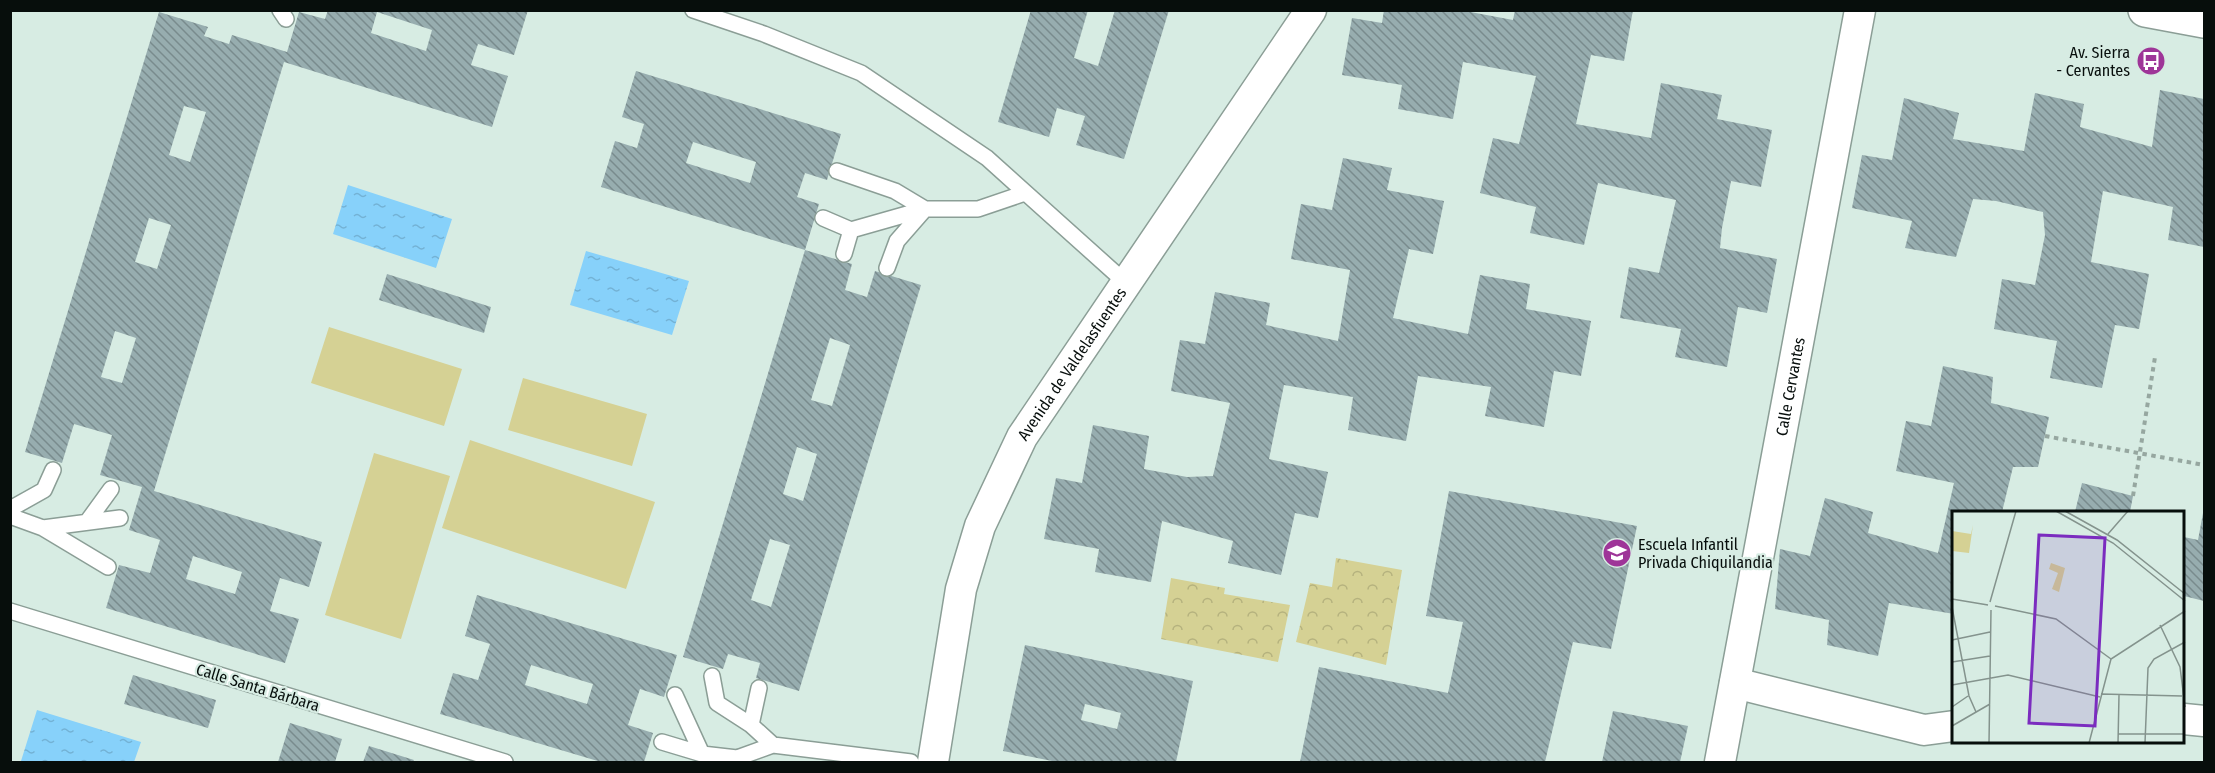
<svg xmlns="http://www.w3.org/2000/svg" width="2215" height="773" viewBox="0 0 2215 773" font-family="'Fira Sans Condensed',sans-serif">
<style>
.green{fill:#d5d194}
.park{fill:url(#park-crowns)}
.water{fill:url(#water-ripples)}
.building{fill:url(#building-back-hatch);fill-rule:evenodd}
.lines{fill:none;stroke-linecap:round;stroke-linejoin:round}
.lane-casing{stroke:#8b9e96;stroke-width:18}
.street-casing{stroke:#8b9e96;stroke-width:33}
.secondary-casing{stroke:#8b9e96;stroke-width:36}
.path{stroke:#96a7a0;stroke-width:4;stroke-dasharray:4.5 4.5;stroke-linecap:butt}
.lane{stroke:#fff;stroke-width:15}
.street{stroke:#fff;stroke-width:30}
.secondary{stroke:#fff;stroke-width:33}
.labels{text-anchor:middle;stroke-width:4.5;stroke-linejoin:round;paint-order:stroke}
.poi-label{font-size:16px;fill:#070e0c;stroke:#d7ece3;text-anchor:end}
.street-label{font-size:16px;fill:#070e0c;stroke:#d7ece3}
.inset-road{fill:none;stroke:#84938d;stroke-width:1.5}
.view{fill:#7b2cbf;fill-opacity:0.15;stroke:#7b2cbf;stroke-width:3}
.inset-edge{fill:none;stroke:#070e0c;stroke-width:3}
</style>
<defs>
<pattern id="park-crowns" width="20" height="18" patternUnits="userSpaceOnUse" patternTransform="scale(1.5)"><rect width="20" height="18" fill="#d5d194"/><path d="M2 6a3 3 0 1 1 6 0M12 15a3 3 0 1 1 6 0" fill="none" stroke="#b5b27e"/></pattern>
<pattern id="water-ripples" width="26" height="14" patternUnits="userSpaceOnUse" patternTransform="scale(1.5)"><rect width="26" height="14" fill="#87d1fa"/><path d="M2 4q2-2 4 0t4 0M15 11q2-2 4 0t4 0" fill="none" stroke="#73b2d5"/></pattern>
<pattern id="building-back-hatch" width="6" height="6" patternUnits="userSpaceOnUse" patternTransform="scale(1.5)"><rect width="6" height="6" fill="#97adaf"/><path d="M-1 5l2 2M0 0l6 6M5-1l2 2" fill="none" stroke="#798b8d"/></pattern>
</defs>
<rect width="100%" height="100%" fill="#d7ece3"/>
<!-- green -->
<path class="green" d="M329,327L462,369L444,426L311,383Z
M523,378L647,414L632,466L508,430Z
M470,440L655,502L626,589L442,528Z
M374,453L450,476L401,639L325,615Z"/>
<!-- park -->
<path class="park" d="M1336,558L1402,570L1386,665L1296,642L1310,583L1332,587Z
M1171,578L1225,588L1224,594L1290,605L1278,662L1161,639Z"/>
<!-- water -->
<path class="water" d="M348,185L452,219L436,268L333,234Z
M586,251L689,281L672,335L570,305Z
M37,710L141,742L134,762L21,761Z"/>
<!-- building -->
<path class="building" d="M328,10H528L514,55L478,44L471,65L508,76L492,127L284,62L154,491L322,542L309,587L280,578L270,611L299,619L285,663L106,608L119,565L150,573L160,540L129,530L142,487L100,475L112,435L74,424L62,463L25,452L159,12L208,27L204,36L229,44L232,35L287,52L299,12L325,19ZM377,12L432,30L426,51L371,33ZM184,106L206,112L190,162L169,155ZM149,218L171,225L157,269L135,262ZM115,331L136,338L122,383L101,377ZM193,556L242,572L235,594L186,579Z
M1031,10H1088L1074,58L1098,66L1115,10H1169L1124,159L1076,145L1085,116L1057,108L1049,137L998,122Z
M1384,10H1460L1513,20L1515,10H1633L1624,61L1591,55L1576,124L1651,138L1661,83L1722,95L1717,119L1772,130L1761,187L1731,181L1722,228L1720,248L1777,259L1767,313L1738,307L1727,367L1675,357L1681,329L1620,318L1629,267L1659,273L1676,200L1598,183L1584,245L1530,233L1536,207L1480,193L1493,138L1519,144L1536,76L1463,62L1453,119L1398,109L1402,85L1342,75L1352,18L1382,23Z
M636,71L841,134L827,180L805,173L797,197L819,204L805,250L852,264L845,290L867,297L875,271L921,285L799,691L756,678L760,663L728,654L723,669L683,657L805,250L601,187L615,141L637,148L644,124L622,117ZM693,142L756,162L750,183L686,163ZM830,338L850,345L832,406L811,400ZM797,447L817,454L803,501L783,494ZM770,539L790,545L771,607L751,600Z
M2160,90L2204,99V247L2168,240L2173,207L2103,191L2091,262L2149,274L2139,329L2115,325L2102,388L2050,378L2057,341L1994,329L2002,279L2035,285L2045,235L2043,212L1996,201L1973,199L1956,257L1905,248L1912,221L1852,208L1862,155L1892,160L1904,98L1959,113L1953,139L2024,151L2035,93L2084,104L2080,127L2152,147Z
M1343,158L1392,168L1387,190L1444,201L1433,254L1409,249L1393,318L1468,334L1480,275L1530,284L1526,309L1591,321L1581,376L1554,371L1544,427L1485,416L1491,387L1418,376L1406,441L1348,430L1353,397L1284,385L1269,459L1328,472L1318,518L1295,513L1281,575L1228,563L1233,541L1162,521L1151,582L1095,572L1099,549L1044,539L1056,478L1082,483L1093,425L1149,436L1144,469L1187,477L1213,476L1230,403L1171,391L1180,340L1205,344L1215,292L1270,303L1266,325L1338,341L1350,270L1291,259L1301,204L1332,210Z
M387,274L491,307L484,333L379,300Z
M1943,366L1993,377L1991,403L2049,417L2038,467H2013L2002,512H1954V614L1889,603L1878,656L1827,645L1829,620L1775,609L1780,549L1810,556L1825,498L1873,512L1868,533L1938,553L1954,483L1896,471L1906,421L1931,426Z
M2082,483L2133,496L2130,512H2075Z
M1449,491L1637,526L1611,649L1573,642L1545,762H1300L1319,667L1448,693L1463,622L1426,616Z
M2203,513H2204V601L2184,596V537L2198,540Z
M477,595L677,655L664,697L640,689L628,725L653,733L644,762H601L440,714L453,673L478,680L490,644L465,636ZM531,665L593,684L587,704L525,685Z
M1025,645L1193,681L1176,762H1057L1003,751ZM1085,704L1121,713L1117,729L1081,720Z
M133,675L216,700L208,728L124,704Z
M1613,711L1688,726L1680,762H1602Z
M290,723L342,739L335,762H278Z
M369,746L414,760L413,762H363Z"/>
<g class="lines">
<!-- lane casing -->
<g class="lane-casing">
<path id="lane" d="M280,10L286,19
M693,10L764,34L861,73L987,158L1125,282
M837,171L895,191L925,209L897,241L887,268
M823,218L851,230
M844,254L851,230L925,209H978L1025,193
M10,509L44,490L53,470
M10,516L43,528L108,567
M87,522L111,489
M43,528L120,518
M10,611L505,762
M712,676L717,703L751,725
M759,688L751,725L773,745
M675,695L702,754
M662,742L702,754L737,758L773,745L911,762"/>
</g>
<!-- street casing -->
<g class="street-casing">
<g id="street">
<path d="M1735,683L1924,730L1954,726"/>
<path d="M2184,719L2204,721"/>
<path id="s1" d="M933,762L961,589L980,526L1022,437L1311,10"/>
<path id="s2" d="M1720,762L1860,10"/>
</g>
</g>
<!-- secondary casing -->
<g class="secondary-casing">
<path id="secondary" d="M2145,10L2204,21"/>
</g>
<!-- path -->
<path class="path" d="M2045,436L2204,465
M2133,496L2155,357"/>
<!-- lane -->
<use href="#lane" class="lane"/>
<!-- street -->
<use href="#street" class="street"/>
<!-- secondary -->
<use href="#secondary" class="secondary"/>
</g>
<!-- icons -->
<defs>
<g id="bus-disc" transform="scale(1.5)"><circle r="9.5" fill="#9e3598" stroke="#d7ece3"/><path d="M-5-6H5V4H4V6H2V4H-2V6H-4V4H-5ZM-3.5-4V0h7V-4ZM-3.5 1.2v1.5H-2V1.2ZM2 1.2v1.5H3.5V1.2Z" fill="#fff"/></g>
<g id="school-disc" transform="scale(1.5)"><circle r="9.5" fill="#9e3598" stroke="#d7ece3"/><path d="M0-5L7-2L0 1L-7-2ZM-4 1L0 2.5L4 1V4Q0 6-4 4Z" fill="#fff"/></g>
</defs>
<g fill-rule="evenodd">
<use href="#bus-disc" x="2151" y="61"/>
<use href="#school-disc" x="1617" y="553"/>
</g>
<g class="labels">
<!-- poi labels -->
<g class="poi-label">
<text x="2130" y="58">Av. Sierra<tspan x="2130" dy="18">- Cervantes</tspan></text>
<text x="1638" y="550" text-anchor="start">Escuela Infantil<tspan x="1638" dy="18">Privada Chiquilandia</tspan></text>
</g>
<!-- street labels -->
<g class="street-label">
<text dy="6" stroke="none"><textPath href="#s1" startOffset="428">Avenida de Valdelasfuentes</textPath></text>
<text dy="6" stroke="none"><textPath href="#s2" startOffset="382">Calle Cervantes</textPath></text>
<text transform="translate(258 687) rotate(17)" y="6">Calle Santa Bárbara</text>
</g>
</g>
<!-- overview -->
<g transform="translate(1952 511)">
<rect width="232" height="232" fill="#d7ece3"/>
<path d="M21,14L17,42L0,40V20L19,23ZM99,52L113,57L107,81L100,78L106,62L97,58Z" fill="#d5d194"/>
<path class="inset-road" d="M104,0L161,32L233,90M113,0L165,29L233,83M156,23L176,0M0,88L36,94M38,91L64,0M43,95L104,108L159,148M0,96L17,185L24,201M208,114L228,156L233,196M0,129L38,121M0,151L38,145M0,174L56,164L148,186M149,183L230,185M0,196L16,185M0,215L38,193M166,223H233M37,232L39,99M137,232L159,148L233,100M166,232L167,184M193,232L196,157L202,148L233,131"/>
<path class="view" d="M87,24L153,27L143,215L77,212Z"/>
<rect width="232" height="232" class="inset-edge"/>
</g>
<!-- border -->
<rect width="2215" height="773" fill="none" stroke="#070e0c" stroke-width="24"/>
</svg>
